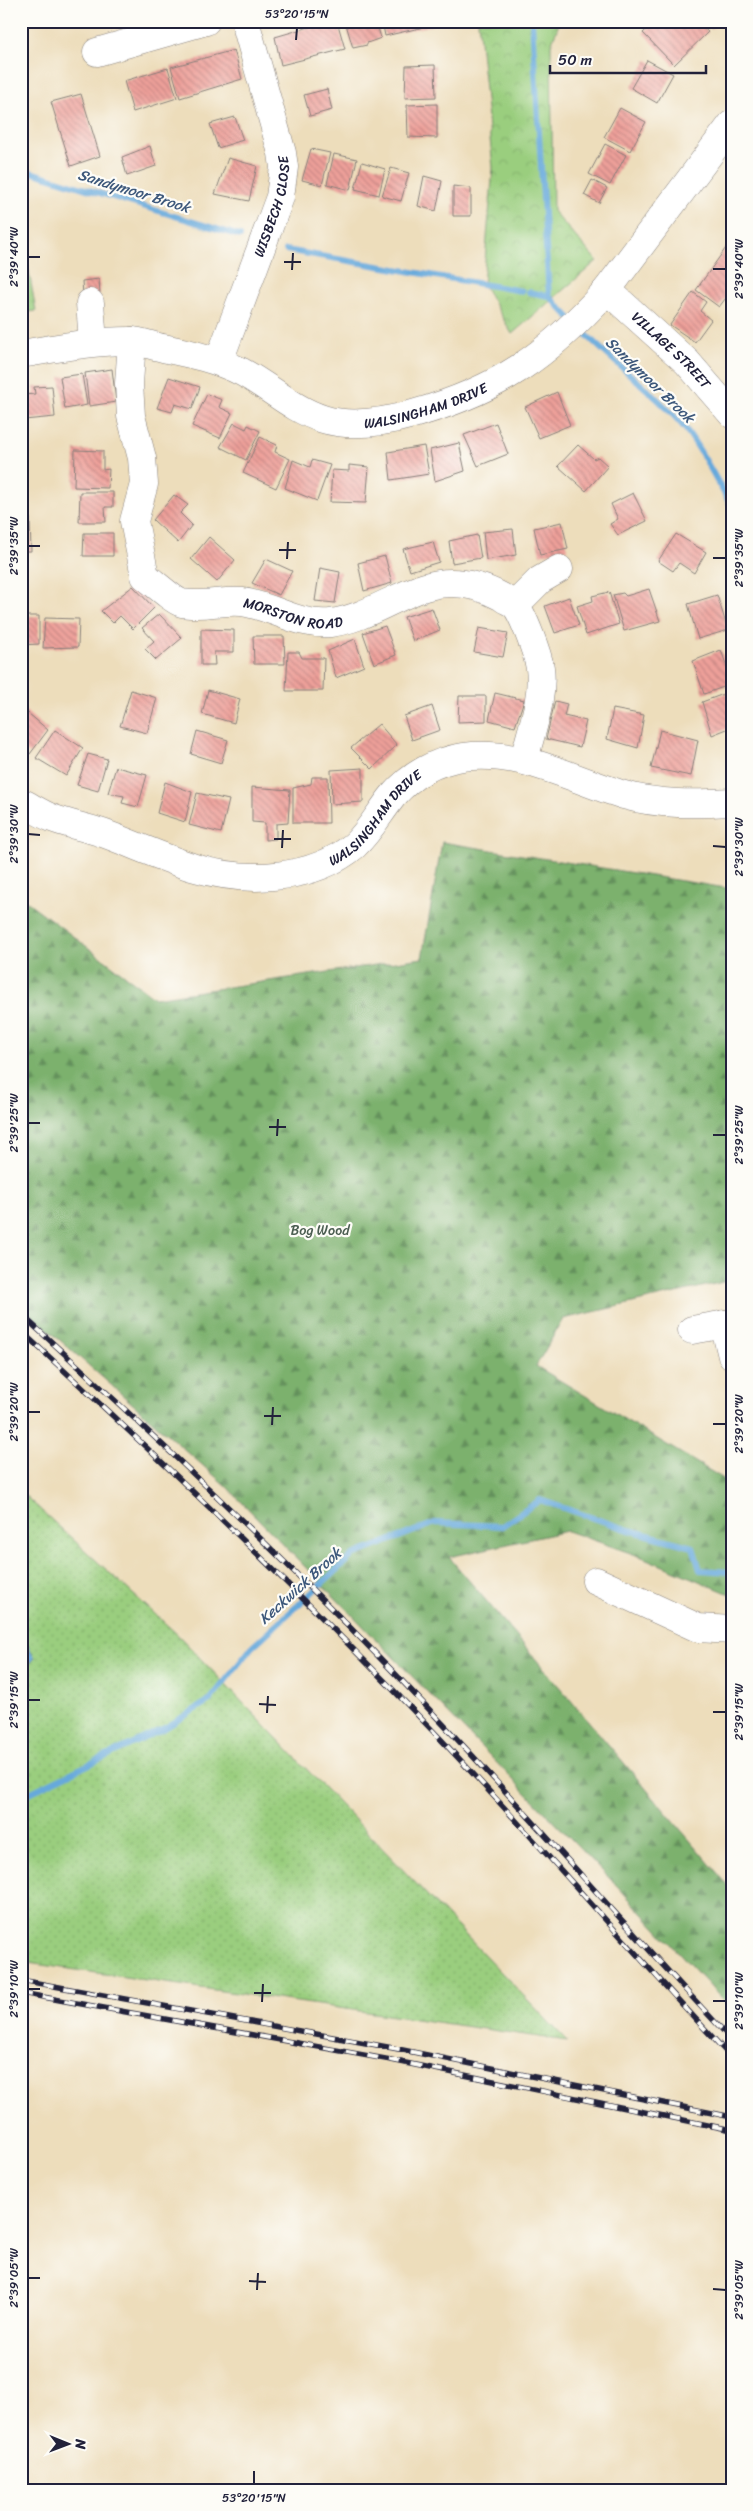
<svg xmlns="http://www.w3.org/2000/svg" width="753" height="2511" viewBox="0 0 753 2511" font-family="Sriracha,sans-serif">
<style>
.grass{fill:url(#grass-dots);stroke:#5e785c}
.forest{fill:url(#forest-firs);stroke:#4e6a54}
.park{fill:url(#park-crowns);stroke:#5e785c}
.water{fill:#66a9db;stroke:#44668b}
.lines{fill:none;stroke-linecap:round;stroke-linejoin:round}
.stream{stroke:#66a9db;stroke-width:6}
.building{fill:url(#building-back-hatch)}
.minor-casing{stroke:#88807b;stroke-width:29}
.minor{stroke:#fff;stroke-width:28}
.rail-casing{stroke:#22223b;stroke-width:5.5}
.rail{stroke:#fdfcf7;stroke-width:4;stroke-dasharray:11;stroke-linecap:butt}
.ticks{fill:none;stroke:#22223b;stroke-width:2}
.labels{text-anchor:middle;stroke-width:4.5;stroke-linejoin:round;paint-order:stroke}
.street-label{font-size:14px;fill:#22223b;stroke:#fdfcf7}
.park-label{font-size:14px;fill:#4c5e52;stroke:#fdfcf7}
.water-label{font-size:15px;font-style:italic;fill:#3d587b;stroke:#fdfcf7}
.neatline{fill:none;stroke:#22223b;stroke-width:2}
.ticks-label{font-size:12px;text-anchor:middle;fill:#22223b}
</style>
<defs>
<pattern id="grass-dots" width="8" height="8" patternUnits="userSpaceOnUse" patternTransform="scale(1.25)"><rect width="8" height="8" fill="#9ace7e"/><path d="M2 2h.1M6 6h.1" fill="none" stroke="#84b16e" stroke-width="1.8" stroke-linecap="round"/></pattern>
<pattern id="forest-firs" width="22" height="20" patternUnits="userSpaceOnUse" patternTransform="scale(1.25)"><rect width="22" height="20" fill="#7bb16d"/><path d="M5 1l3.5 6h-7zM16 11l3.5 6h-7z" fill="#64905b"/></pattern>
<pattern id="park-crowns" width="20" height="18" patternUnits="userSpaceOnUse" patternTransform="scale(1.25)"><rect width="20" height="18" fill="#9ace7e"/><path d="M2 6a3 3 0 1 1 6 0M12 15a3 3 0 1 1 6 0" fill="none" stroke="#84b16e"/></pattern>
<pattern id="building-back-hatch" width="6" height="6" patternUnits="userSpaceOnUse" patternTransform="scale(1.25)"><rect width="6" height="6" fill="#eea09a"/><path d="M-1 5l2 2M0 0l6 6M5-1l2 2" fill="none" stroke="#c0827f"/></pattern>
</defs>
<rect width="100%" height="100%" fill="#fdfcf7"/>
<filter id="ink" filterUnits="userSpaceOnUse"><feTurbulence type="fractalNoise" baseFrequency=".02" numOctaves="2"/><feDisplacementMap in="SourceGraphic" scale="10" xChannelSelector="R" yChannelSelector="G"/><feConvolveMatrix kernelMatrix="1 2 1 2 8 2 1 2 1" color-interpolation-filters="sRGB"/></filter>
<filter id="wash" filterUnits="userSpaceOnUse"><feTurbulence type="fractalNoise" baseFrequency=".0096" numOctaves="4" result="noise"/><feDisplacementMap in="SourceGraphic" scale="20" xChannelSelector="R" yChannelSelector="G"/><feGaussianBlur stdDeviation="1.12" result="paint"/><feColorMatrix in="noise" values="0 0 0 0 0 0 0 0 0 0 0 0 0 0 0 0 0 1.4 0 .05"/><feComposite in="paint" operator="in"/></filter>
<g filter="url(#wash)">
<rect width="100%" height="100%" fill="#edddbb"/>
<!-- grass -->
<path class="grass" d="M21,227L36,311L21,313Z
M21,1492L178,1635L567,2041L21,1962V1672L34,1658L21,1634Z"/>
<!-- forest -->
<path class="forest" d="M442,842L732,889V1280L563,1319L536,1366L732,1484V1595L642,1557L567,1531L449,1557L732,1890V2010L619,1888L225,1485L21,1306V897L155,998L422,958Z"/>
<!-- park -->
<path class="park" d="M478,21H560L551,45L553,211L597,261L512,334L483,284L493,168Z"/>
<!-- water -->
<path class="water" d="M21,1634L35,1658L21,1672Z"/>
<g class="lines">
<!-- stream -->
<path class="stream" d="M532,21L549,296
M21,169L240,236
M286,250L522,291
M529,292L549,296L570,318
M579,327C613,364 656,392 687,431C703,453 718,483 732,507
M21,1797L165,1728L210,1700L252,1647L353,1555L435,1523L502,1526L540,1500L629,1530L693,1547L700,1570L732,1572"/>
</g>
<g id="blocks">
<!-- building -->
<path class="building" d="M330,21H337L345,49L281,65L275,37Z
M345,21H376L381,38L367,43V45L353,48Z
M382,21H446V22L385,36Z
M655,21H697L708,32L674,65L643,33Z
M705,21H721L711,29Z
M234,50L242,79L180,98L171,67Z
M647,60L673,74L657,103L631,88Z
M435,65L436,97L405,98L406,66Z
M168,68L177,98L133,112L124,81Z
M327,89L332,110L310,116L304,95Z
M81,94L100,156L71,166L51,102Z
M437,104V138L408,137L407,105Z
M620,108L646,122L630,151L604,137Z
M235,117L243,140L218,148L210,124Z
M605,144L626,155L610,185L589,174Z
M150,146L156,166L127,176L122,157Z
M311,149L330,153L322,185L302,180Z
M334,154L357,159L350,190L327,184Z
M228,158L257,166L249,201L215,194Z
M362,162L385,169L379,195L355,189Z
M391,168L409,173L401,201L382,196Z
M424,176L442,181L436,211L418,206Z
M592,180L607,188L599,203L584,195Z
M453,186L471,188V216H453Z
M728,245L732,248V290L719,307L696,290Z
M99,279L100,294L83,295L82,281Z
M693,292L706,302L700,311L711,320L695,342L670,325Z
M112,369L116,402L89,406L85,373Z
M82,374L87,405L65,409L60,377Z
M169,377L200,387L192,409L175,404L172,412L157,408Z
M52,386L55,417L24,420L23,395L35,394L34,387Z
M557,392L570,425L539,438L525,407Z
M207,394L222,400L219,407L232,413L220,438L192,426Z
M234,423L246,429L248,425L260,431L246,460L220,447Z
M496,423L508,454L478,466L464,435Z
M260,437L277,445L275,452L290,459L276,488L243,473Z
M459,443L465,471L435,481L430,450Z
M578,445L594,459L598,457L608,466L586,491L558,466Z
M424,446L429,474L391,480L388,452Z
M75,450L103,451V470L109,469L108,488L74,487Z
M293,460L310,467L312,460L330,465L317,501L285,488Z
M349,465L369,467L366,503L330,502L332,470L349,471Z
M80,492H113V507H105L106,522H79Z
M633,493L647,521L618,535L610,524L618,519L611,504Z
M174,495L188,505L180,513L192,525L178,543L153,520Z
M21,518H30L31,551H21Z
M562,522L568,549L540,555L534,528Z
M513,529L516,555L486,560L483,532Z
M84,533H113V556H83Z
M676,534L706,552L694,573L679,563L673,571L658,561Z
M477,535L481,558L452,563L449,541Z
M209,537L235,560L217,582L191,559Z
M433,542L439,562L410,571L403,549Z
M385,556L392,583L364,591L358,563Z
M266,559L292,571L279,595L252,583Z
M320,568L340,572L335,603L315,601Z
M133,586L154,608L133,629L120,616L113,623L101,611Z
M649,589L660,621L624,631L613,595L623,593L626,596Z
M609,592L619,624L586,635L577,606L593,601L592,596Z
M717,595L728,630L698,639L688,604Z
M569,597L579,625L555,633L545,606Z
M432,608L440,630L413,641L404,617Z
M159,614L182,638L156,660L145,649L154,641L142,628Z
M21,616H39V644L21,645Z
M45,618L79,619L78,647L43,648Z
M385,626L396,655L374,664L363,633Z
M479,628L508,633L503,657L474,652Z
M201,629L234,630V652H214L215,665H201Z
M253,636H284L285,664H254Z
M355,639L364,666L336,678L328,651Z
M721,650L727,667H732V684L704,694L693,661Z
M288,652H299L302,658H324L323,691H286Z
M131,690L157,698L147,733L120,726Z
M208,690L240,699L234,723L202,714Z
M732,691V727L712,735L702,702Z
M495,693L524,700L515,727L489,720Z
M459,696H486V721L458,722Z
M555,701L567,704L564,716L586,721L580,747L546,739Z
M432,706L440,730L412,740L404,716Z
M22,708L48,730L30,754L21,747Z
M613,709L644,715L638,748L607,739Z
M379,724L397,745L372,769L351,748Z
M55,730L83,748L66,776L36,758Z
M660,730L698,740L691,776L651,768Z
M197,731L228,740L221,763L191,754Z
M88,754L107,759L98,791L77,785Z
M116,767L147,775L138,807L122,803L124,796L108,793Z
M363,768V802L332,804L331,770Z
M312,777H328L329,823H293V788L311,784Z
M165,782L192,792L185,822L157,813Z
M252,787L290,790L288,823L276,824V839L265,840V823L252,822Z
M197,793L229,800L221,833L189,825Z"/>
</g>
</g>
<g filter="url(#ink)">
<use href="#blocks" fill-opacity="0" stroke="#88807b" stroke-width="1"/>
<g class="lines">
<!-- minor casing -->
<g class="minor-casing">
<g id="minor">
<path d="M97,52L206,21"/>
<path id="s1" d="M607,290L687,362L732,414"/>
<path d="M90,303L93,342"/>
<path id="s2" d="M132,341L129,384L131,416L142,458L144,484L134,521L145,576C153,582 174,601 182,603C201,607 223,600 242,602C273,606 297,626 330,623C364,619 393,597 425,587C451,579 478,584 502,597C505,600 512,602 515,605C523,614 538,655 540,668C544,698 531,731 524,760"/>
<path id="s3" d="M21,354C57,348 93,341 130,341C141,341 152,346 163,348C192,354 216,359 242,372C270,387 292,409 323,419C352,428 385,422 413,414C499,390 547,356 607,290L732,124"/>
<path id="s4" d="M219,361L280,197L284,167L282,153L245,21"/>
<path d="M515,605L540,580L559,569"/>
<path id="s5" d="M21,802C31,807 42,814 52,818C70,825 90,828 108,835C137,846 166,859 195,868C246,883 313,881 355,845C370,831 380,812 393,796C411,775 436,761 463,757C520,749 571,779 624,795C659,805 696,804 732,802"/>
<path d="M724,1324L732,1356"/>
<path d="M692,1330L732,1323"/>
<path d="M596,1581L698,1628L732,1630"/>
</g>
</g>
<!-- minor -->
<use href="#minor" class="minor"/>
<!-- rail casing -->
<g class="rail-casing">
<path id="rail" d="M21,1314C166,1446 308,1580 442,1723C540,1827 634,1936 732,2040
M21,1331C162,1460 300,1592 432,1730C534,1837 630,1950 732,2058
M21,1980L393,2048L732,2117
M21,1993L391,2060L732,2130"/>
</g>
<!-- rail -->
<use href="#rail" class="rail"/>
</g>
</g>
<!-- ticks -->
<path class="ticks" d="M296,40L297,28M28,257H40M284,262H301M713,269H726M292,270L293,253M28,546H40M279,550H296M713,558H726M287,559L288,542M28,834L40,835M274,839H291M713,846L726,847M282,848L283,830M28,1123H40M269,1127H286M713,1135H726M277,1136L278,1119M28,1412H40M264,1416H281M713,1424H726M272,1425L273,1407M28,1700H40M259,1704L276,1705M713,1712H726M267,1713L268,1696M28,1989H40M254,1993H271M713,2001H726M262,2002L263,1984M28,2278H40M249,2281L266,2282M713,2289L726,2290M257,2290L258,2273M254,2484V2471"/>
<g class="labels">
<!-- street labels -->
<g class="street-label">
<text dy="5" stroke="none"><textPath href="#s4" startOffset="164">WISBECH CLOSE</textPath></text>
<text dy="5" stroke="none"><textPath href="#s1" startOffset="88">VILLAGE STREET</textPath></text>
<text dy="5" stroke="none"><textPath href="#s3" startOffset="426">WALSINGHAM DRIVE</textPath></text>
<text dy="5" stroke="none"><textPath href="#s2" startOffset="398">MORSTON ROAD</textPath></text>
<text dy="5" stroke="none"><textPath href="#s5" startOffset="388">WALSINGHAM DRIVE</textPath></text>
</g>
<!-- park labels -->
<g class="park-label">
<text x="320" y="1235">Bog Wood</text>
</g>
<!-- water labels -->
<g class="water-label">
<text transform="translate(134 191) rotate(17)" y="5">Sandymoor Brook</text>
<text transform="translate(650 380) rotate(44)" y="5">Sandymoor Brook</text>
<text transform="translate(300 1586) rotate(-42)" y="5">Keckwick Brook</text>
</g>
</g>
<!-- margin -->
<rect width="753" height="2511" fill="none" stroke="#fdfcf7" stroke-width="55"/>
<!-- north arrow -->
<g transform="translate(68 2444) rotate(91)" stroke="#fdfcf7" stroke-width="4" paint-order="stroke">
<path d="M0-4L9 19L0 12L-9 19Z" fill="#22223b"/>
<text y="-8" font-size="14" font-weight="bold" text-anchor="middle" fill="#22223b">N</text>
</g>
<!-- scale -->
<path d="M550 65v8h156v-8" fill="none" stroke="#22223b" stroke-width="2.5"/>
<text x="558" y="65" font-size="15" fill="#22223b" stroke="#fdfcf7" stroke-width="4" paint-order="stroke">50 m</text>
<rect x="28" y="28" width="698" height="2456" class="neatline"/>
<g class="ticks-label">
<text x="297" y="18">53°20'15"N</text>
<text transform="translate(14 257) rotate(-90)" y="4">2°39'40"W</text>
<text transform="translate(739 269) rotate(-90)" y="4">2°39'40"W</text>
<text transform="translate(14 546) rotate(-90)" y="4">2°39'35"W</text>
<text transform="translate(739 558) rotate(-90)" y="4">2°39'35"W</text>
<text transform="translate(14 834) rotate(-90)" y="4">2°39'30"W</text>
<text transform="translate(739 847) rotate(-90)" y="4">2°39'30"W</text>
<text transform="translate(14 1123) rotate(-90)" y="4">2°39'25"W</text>
<text transform="translate(739 1135) rotate(-90)" y="4">2°39'25"W</text>
<text transform="translate(14 1412) rotate(-90)" y="4">2°39'20"W</text>
<text transform="translate(739 1424) rotate(-90)" y="4">2°39'20"W</text>
<text transform="translate(14 1700) rotate(-90)" y="4">2°39'15"W</text>
<text transform="translate(739 1712) rotate(-90)" y="4">2°39'15"W</text>
<text transform="translate(14 1989) rotate(-90)" y="4">2°39'10"W</text>
<text transform="translate(739 2001) rotate(-90)" y="4">2°39'10"W</text>
<text transform="translate(14 2278) rotate(-90)" y="4">2°39'05"W</text>
<text transform="translate(739 2290) rotate(-90)" y="4">2°39'05"W</text>
<text x="254" y="2502">53°20'15"N</text>
</g>
</svg>
